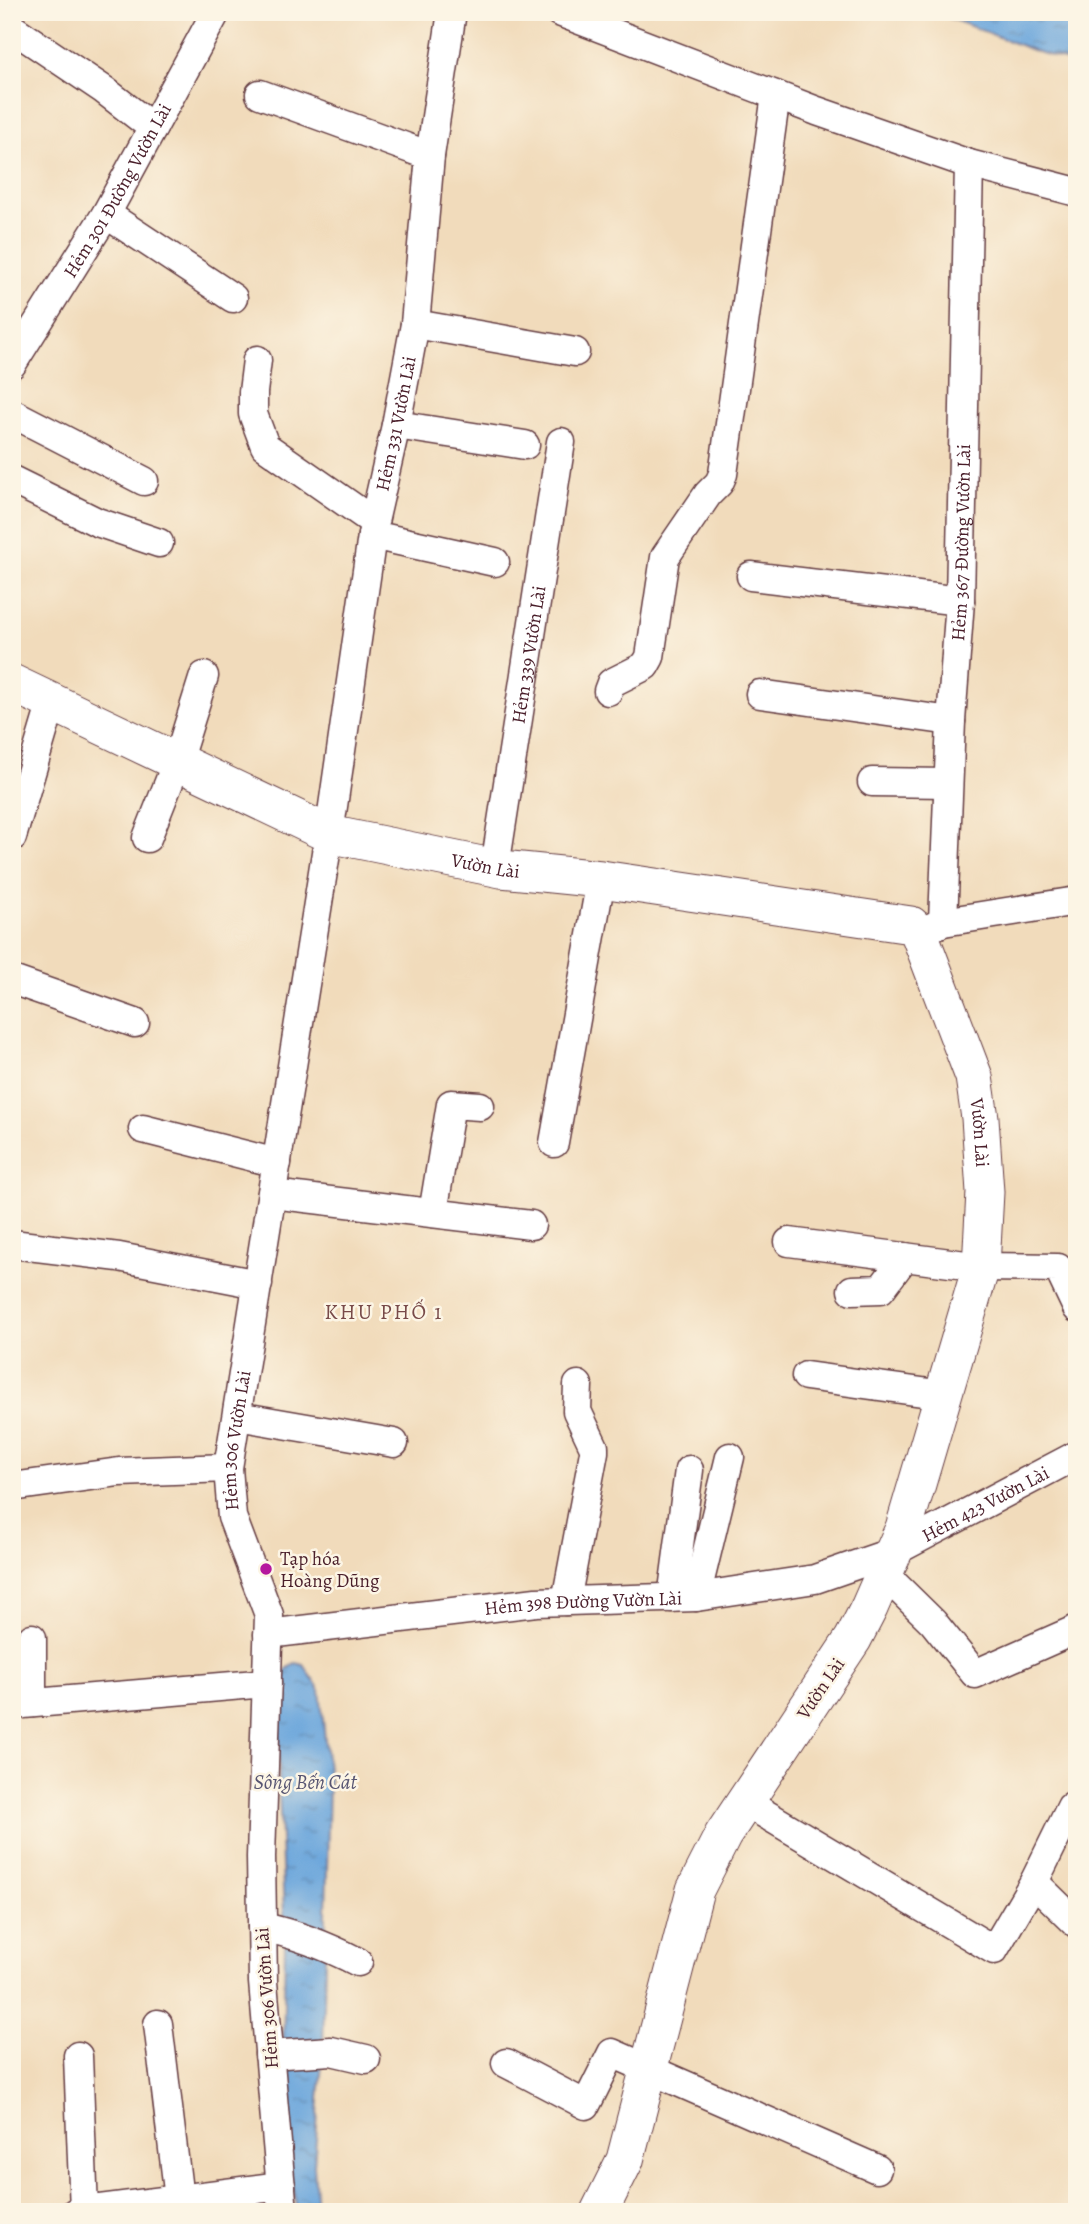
<svg xmlns="http://www.w3.org/2000/svg" width="1089" height="2224" viewBox="0 0 1089 2224" font-family="Alegreya,serif">
<style>
.water{fill:url(#water-ripples);stroke:#5a6284;stroke-width:2}
.lines{fill:none;stroke-linecap:round;stroke-linejoin:round}
.minor-casing{stroke:#633b41;stroke-width:31}
.major-casing{stroke:#633b41;stroke-width:39}
.minor{stroke:#fff;stroke-width:28}
.major{stroke:#fff;stroke-width:37}
.poi-dot{fill:#b5179e;stroke:#fcf5e5;stroke-width:2.5}
.labels{text-anchor:middle;stroke-width:5;stroke-linejoin:round;paint-order:stroke}
.street-label{font-size:19px;fill:#4a1f2b;stroke:#fcf5e5}
.poi-label{font-size:19px;fill:#4a1f2b;stroke:#fcf5e5;text-anchor:start}
.neighbourhood-label{font-size:21px;letter-spacing:2px;fill:#784a49;stroke:#fcf5e5}
.water-label{font-size:21px;font-style:italic;fill:#575572;stroke:#fcf5e5}
</style>
<defs>
<pattern id="water-ripples" width="26" height="14" patternUnits="userSpaceOnUse" patternTransform="scale(1.75)"><rect width="26" height="14" fill="#6ba6dc"/><path d="M2 4q2-2 4 0t4 0M15 11q2-2 4 0t4 0" fill="none" stroke="#5a87b3"/></pattern>
</defs>
<rect width="100%" height="100%" fill="#fcf5e5"/>
<filter id="ink" filterUnits="userSpaceOnUse"><feTurbulence type="fractalNoise" baseFrequency=".0143" numOctaves="2"/><feDisplacementMap in="SourceGraphic" scale="14" xChannelSelector="R" yChannelSelector="G"/><feConvolveMatrix kernelMatrix="1 2 1 2 8 2 1 2 1" color-interpolation-filters="sRGB"/></filter>
<filter id="wash" filterUnits="userSpaceOnUse"><feTurbulence type="fractalNoise" baseFrequency=".00686" numOctaves="4" result="noise"/><feDisplacementMap in="SourceGraphic" scale="28" xChannelSelector="R" yChannelSelector="G"/><feGaussianBlur stdDeviation="1.57" result="paint"/><feColorMatrix in="noise" values="0 0 0 0 0 0 0 0 0 0 0 0 0 0 0 0 0 1.4 0 .05"/><feComposite in="paint" operator="in"/></filter>
<g filter="url(#wash)">
<rect width="100%" height="100%" fill="#f1dbbb"/>
<!-- water -->
<path class="water" d="M934,12H1077V64L1035,51Z
M295,1663L304,1665L320,1690L329,1780L323,2049L314,2165L317,2212H297L282,2130L285,1940L279,1788V1682L286,1670Z"/>
</g>
<g filter="url(#ink)">
<g class="lines">
<!-- minor casing -->
<g class="minor-casing">
<g id="minor">
<path d="M559,12L817,111L969,164L1077,192"/>
<path d="M12,28L104,90L153,128"/>
<path d="M260,94L430,156"/>
<path d="M106,214L233,298"/>
<path d="M415,324L575,352"/>
<path d="M257,360L253,392V414L265,446L374,522"/>
<path id="s1" d="M12,364L106,214L216,12"/>
<path d="M12,413L144,481"/>
<path d="M396,425L525,445"/>
<path d="M12,480L97,522L159,543"/>
<path d="M372,535L495,562"/>
<path d="M751,576L960,601"/>
<path d="M608,691L611,683L645,666L650,657L665,557L708,494L719,483L723,474L776,95"/>
<path d="M760,694L951,721"/>
<path d="M872,782L948,783"/>
<path d="M12,837L52,702"/>
<path d="M147,838L177,762L204,676"/>
<path id="s2" d="M495,867L561,442"/>
<path id="s3" d="M943,922L951,721L960,601L969,164"/>
<path d="M928,929L943,922L1077,901"/>
<path d="M12,980L135,1023"/>
<path d="M143,1129L277,1163"/>
<path d="M554,1143L601,879"/>
<path d="M272,1194L531,1225"/>
<path d="M433,1213L451,1104L480,1106"/>
<path d="M789,1242L981,1267L1058,1268L1077,1308"/>
<path d="M12,1244L119,1257L258,1284"/>
<path d="M852,1290L881,1289L905,1257"/>
<path d="M806,1376L944,1395"/>
<path d="M237,1416L394,1443"/>
<path d="M12,1487L119,1472L228,1468"/>
<path d="M883,1573L933,1622L975,1674L1077,1629"/>
<path d="M696,1597L730,1457"/>
<path d="M672,1598L689,1470"/>
<path d="M566,1601L594,1452V1447L577,1411L578,1385"/>
<path id="s4" d="M268,1634L536,1602L696,1597L815,1579L893,1552L1077,1455"/>
<path d="M32,1638V1703"/>
<path d="M12,1705L267,1683"/>
<path d="M745,1802L994,1950L1034,1882L1071,1807L1077,1803"/>
<path d="M1034,1882L1077,1924"/>
<path d="M262,1927C296,1934 327,1946 358,1962"/>
<path d="M158,2024L179,2199"/>
<path d="M269,2055L331,2051L366,2059"/>
<path d="M78,2056L84,2211"/>
<path d="M506,2063L586,2105L612,2053L877,2169"/>
<path d="M76,2212L281,2186"/>
<path id="s5" d="M283,2212L263,1982L261,1857L269,1615L232,1517L228,1468L329,834L374,522L396,425L415,324L430,156L452,12"/>
</g>
</g>
<!-- major casing -->
<g class="major-casing">
<g id="major">
<path id="s6" d="M12,683L329,834L501,869L601,879L911,925L919,933L974,1077L980,1118L985,1192L981,1267L904,1528L869,1608L853,1639L723,1835L695,1890L625,2160L599,2212"/>
</g>
</g>
<!-- minor -->
<use href="#minor" class="minor"/>
<!-- major -->
<use href="#major" class="major"/>
</g>
</g>
<!-- markers -->
<circle class="poi-dot" cx="266" cy="1569" r="7"/>
<g class="labels">
<!-- street labels -->
<g class="street-label">
<text dy="7" stroke="none"><textPath href="#s1" startOffset="203">Hẻm 301 Đường Vườn Lài</textPath></text>
<text dy="7" stroke="none"><textPath href="#s5" startOffset="1810">Hẻm 331 Vườn Lài</textPath></text>
<text dy="7" stroke="none"><textPath href="#s3" startOffset="380">Hẻm 367 Đường Vườn Lài</textPath></text>
<text dy="7" stroke="none"><textPath href="#s2" startOffset="215">Hẻm 339 Vườn Lài</textPath></text>
<text dy="7" stroke="none"><textPath href="#s6" startOffset="511">Vườn Lài</textPath></text>
<text dy="7" stroke="none"><textPath href="#s6" startOffset="1162">Vườn Lài</textPath></text>
<text dy="7" stroke="none"><textPath href="#s5" startOffset="780">Hẻm 306 Vườn Lài</textPath></text>
<text dy="7" stroke="none"><textPath href="#s4" startOffset="737">Hẻm 423 Vườn Lài</textPath></text>
<text dy="7" stroke="none"><textPath href="#s4" startOffset="317">Hẻm 398 Đường Vườn Lài</textPath></text>
<text transform="translate(820 1688) rotate(-56)" y="7">Vườn Lài</text>
<text transform="translate(266 1998) rotate(-94)" y="7">Hẻm 306 Vườn Lài</text>
</g>
<!-- poi labels -->
<g class="poi-label">
<text x="280" y="1565">Tạp hóa<tspan x="280" dy="22">Hoàng Dũng</tspan></text>
</g>
<!-- neighbourhood labels -->
<g class="neighbourhood-label">
<text x="384" y="1319">KHU PHỐ 1</text>
</g>
<!-- water labels -->
<g class="water-label">
<text x="305" y="1789">Sông Bến Cát</text>
</g>
</g>
<!-- margin -->
<rect width="1089" height="2224" fill="none" stroke="#fcf5e5" stroke-width="42"/>
</svg>
